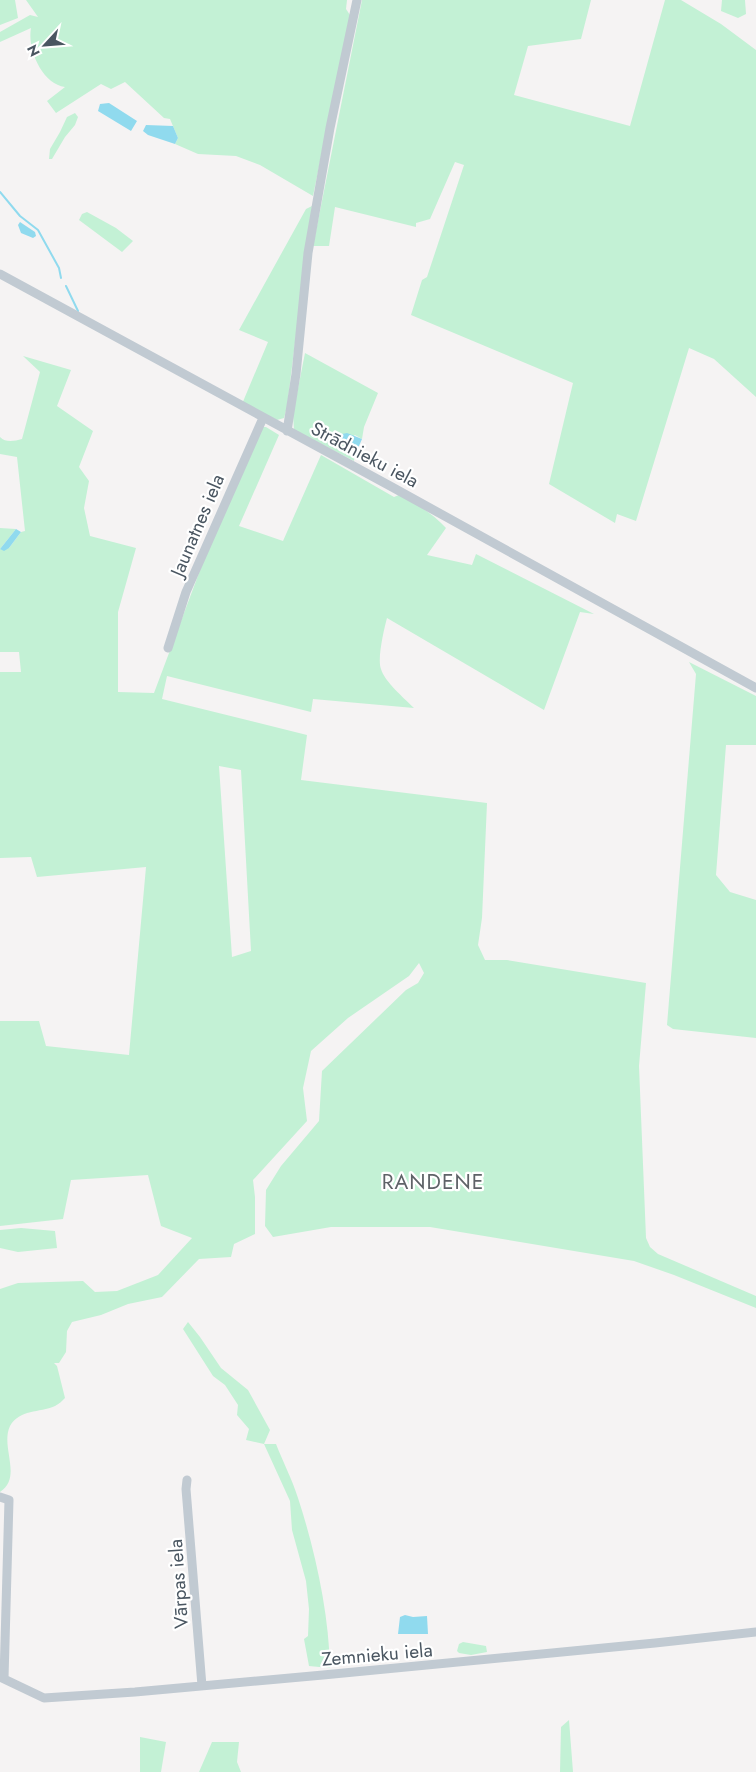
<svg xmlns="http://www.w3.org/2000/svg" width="756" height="1772" viewBox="0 0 756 1772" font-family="Jost,sans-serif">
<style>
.green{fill:#c3f1d5;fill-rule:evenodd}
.water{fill:#90daee}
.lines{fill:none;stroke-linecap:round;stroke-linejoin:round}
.stream{stroke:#90daee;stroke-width:2}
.street{stroke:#c1cad2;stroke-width:9}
.labels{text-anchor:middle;stroke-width:4.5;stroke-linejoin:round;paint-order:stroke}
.street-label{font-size:19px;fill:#4a5661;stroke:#fff}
.quarter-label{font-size:21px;letter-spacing:1px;fill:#5f6368;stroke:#fff}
</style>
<rect width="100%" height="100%" fill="#f5f3f3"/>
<!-- green -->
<path class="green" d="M0,0H15L18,18L0,25Z
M26,0H347L346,9L350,15L313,196L260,165L236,156L198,154L175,144L178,138L170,119L164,118L125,82L111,89L101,84L56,113L47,101L65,87C42,84 27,49 31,28L0,42V32L30,15L38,17Z
M362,0H591L581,39L528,46L514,95L630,126L665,0H681L721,24L756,50V397L714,359L689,348L636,521L617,514L615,523L549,484L573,383L411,315L422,280L427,277L464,165L455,162L430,219L416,223V227L335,207L329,246H313Z
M722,0H745L746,14L738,18L721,11Z
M75,113L78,117L75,125L65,137L52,159H49L50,149L60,132L67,117Z
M312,206L287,407L284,418L277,420L242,404L268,342L239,330L306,209Z
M87,212L116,228L133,241L122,252L79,220L82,214Z
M305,353L378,393L364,427L362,439L355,435L343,443L355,449L354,461L294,430L293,414Z
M23,356L71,370L57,406L93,431L79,467L89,481L84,508L90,536L136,548L118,612V692L154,693L202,565L262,427H266L279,435L239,526L283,541L321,455L394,497L399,495C416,503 433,514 446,528L427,555L472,565L476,554L594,614L580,612L544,710L387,618C384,629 377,659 381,669C384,681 405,699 414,708L313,699L311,712L167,676L162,699L307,735L301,780L487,803L482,918L478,945L485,960H507L646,983L639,1066L646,1238L650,1247L658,1254L756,1296V1308L674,1275L634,1261L430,1227H331L273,1237L265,1226L266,1190L281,1166L319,1121L322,1071L406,990L418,983L424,973L419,963L409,976L348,1018L311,1051L303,1088L307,1121L253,1180L255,1197V1234L234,1244L231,1257L199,1259L162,1297L128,1304L101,1315L72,1322L67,1331L66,1352L59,1363H54L57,1366L65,1398C62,1401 59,1404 55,1406C39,1413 20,1409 10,1426C0,1447 23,1477 0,1492V1289L18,1283L83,1281L95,1292L117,1291L158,1275L192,1238L161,1226L148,1175L71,1180L63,1219L0,1226V1021H39L46,1046L129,1055L146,867L37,877L31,857L0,858V672H21L19,652H0V528L16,529L0,549L9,548L21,532L25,531L17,457L0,454V437C6,443 14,441 22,439L40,372ZM219,766L241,770L251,951L232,957Z
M689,662L756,696V745H726L716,875L730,892L756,900V1038L673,1029L667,1025L696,674Z
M21,1228L55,1231L57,1248L18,1252L0,1248V1230Z
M188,1322L200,1337L221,1368L248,1390L270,1430L264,1444H276C283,1462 292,1479 298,1498C315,1550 329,1613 330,1668L309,1666L304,1639L308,1636L309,1609L306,1581L292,1530L290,1501L264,1444L246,1440L249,1429L237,1415L238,1405L225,1385L213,1376L183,1329Z
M463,1642L486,1646L487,1652L471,1655L459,1653L457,1651L459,1644Z
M569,1720L573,1772H560L561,1727Z
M140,1737L166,1742L161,1772H140Z
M212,1742H239L237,1762L241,1772H199Z"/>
<!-- water -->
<path class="water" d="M109,103L137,121L131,131L98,111L100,104Z
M146,125L173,126L178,138L175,144L148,135L143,131Z
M20,222L35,232L36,236L33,238L21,233L18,225Z
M347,433L362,439L359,446L355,449L343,443L340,439L342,434Z
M16,529L21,532L9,548L4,551L0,549Z
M405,1615L413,1617L427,1616L428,1634H398L400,1617Z"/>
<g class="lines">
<!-- stream -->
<path class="stream" d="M0,192L20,216L38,230L59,268L61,278
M66,286L78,311"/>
<!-- street -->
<path class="street" d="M0,274L392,487L756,688
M287,431L296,374L308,253L330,128L357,0
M168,648L186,592L263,418
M187,1480L186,1489L202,1686
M0,1497L9,1500L4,1678
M0,1677L44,1698L135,1692L323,1675L655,1643L756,1632"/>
</g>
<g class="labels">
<!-- street labels -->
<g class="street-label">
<text transform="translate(365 454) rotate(28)" y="7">Strādnieku iela</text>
<text transform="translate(197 525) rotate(-67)" y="7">Jaunatnes iela</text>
<text transform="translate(178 1584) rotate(-94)" y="7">Vārpas iela</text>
<text transform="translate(377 1654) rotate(-5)" y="7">Zemnieku iela</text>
</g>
<!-- quarter labels -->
<g class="quarter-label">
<text x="433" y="1189">RANDENE</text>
</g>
</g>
<!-- north arrow -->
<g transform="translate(45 45) rotate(244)" stroke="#ffffff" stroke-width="4" paint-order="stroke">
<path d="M0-4L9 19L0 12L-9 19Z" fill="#4a5661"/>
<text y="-8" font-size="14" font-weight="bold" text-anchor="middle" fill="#4a5661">N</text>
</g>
</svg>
